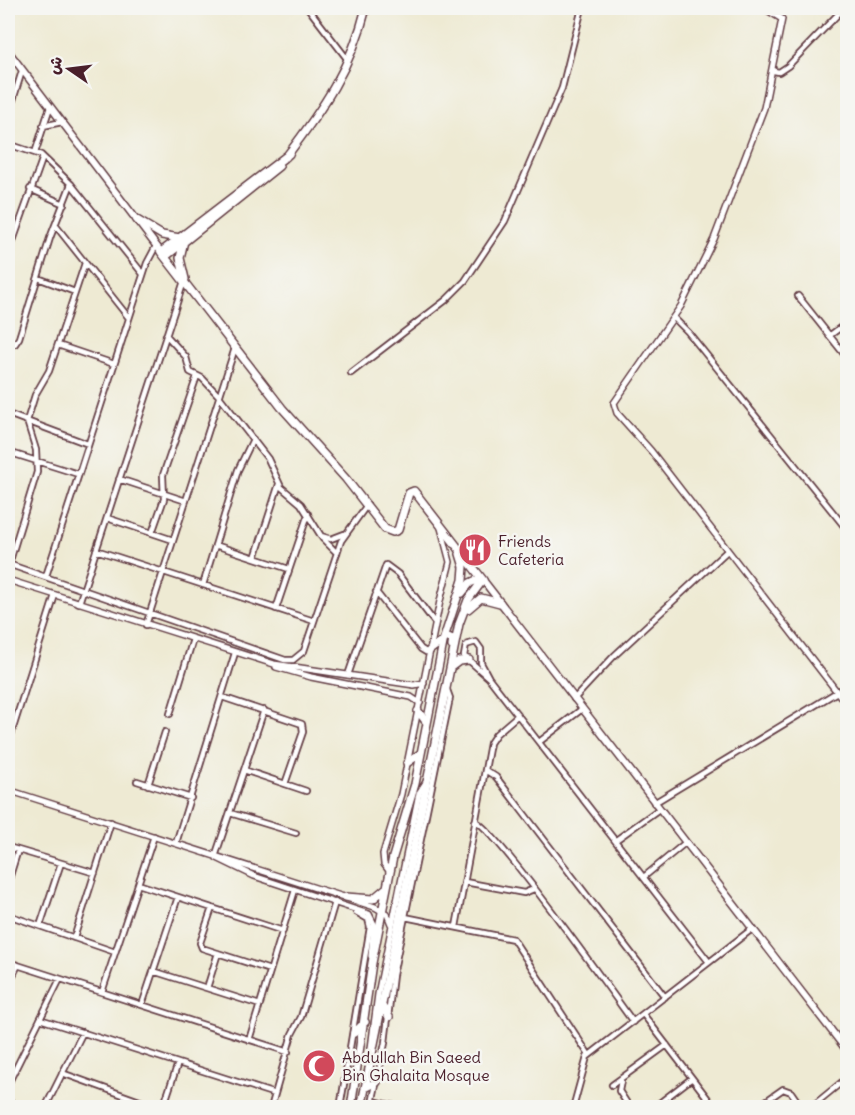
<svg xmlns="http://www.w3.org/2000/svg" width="855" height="1115" viewBox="0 0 855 1115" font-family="Delius,'Playpen Sans Arabic',sans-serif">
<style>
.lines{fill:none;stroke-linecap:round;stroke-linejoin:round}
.minor-casing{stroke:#633d44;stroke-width:8}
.tertiary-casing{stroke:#633d44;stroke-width:8}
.secondary-casing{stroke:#633d44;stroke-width:9}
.primary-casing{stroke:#633d44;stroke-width:10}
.minor{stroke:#fff;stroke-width:4.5}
.tertiary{stroke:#fff;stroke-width:5}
.secondary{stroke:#fff;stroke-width:6}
.primary{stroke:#fff;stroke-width:7}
.labels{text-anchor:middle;stroke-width:5;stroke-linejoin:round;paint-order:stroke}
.poi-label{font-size:16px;fill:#4a1f2b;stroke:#f6f6f2;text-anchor:start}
</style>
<rect width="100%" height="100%" fill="#f6f6f2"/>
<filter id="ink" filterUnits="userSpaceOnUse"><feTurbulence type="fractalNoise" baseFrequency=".0167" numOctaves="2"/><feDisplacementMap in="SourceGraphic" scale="12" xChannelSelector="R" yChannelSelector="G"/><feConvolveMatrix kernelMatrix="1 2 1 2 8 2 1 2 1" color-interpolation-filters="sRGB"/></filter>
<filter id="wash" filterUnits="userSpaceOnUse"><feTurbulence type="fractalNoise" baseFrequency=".008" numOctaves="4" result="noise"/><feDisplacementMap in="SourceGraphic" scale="24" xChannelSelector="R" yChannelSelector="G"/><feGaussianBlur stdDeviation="1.35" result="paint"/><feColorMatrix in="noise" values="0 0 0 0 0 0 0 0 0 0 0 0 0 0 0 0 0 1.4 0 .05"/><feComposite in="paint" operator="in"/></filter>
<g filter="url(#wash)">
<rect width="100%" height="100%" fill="#eeead3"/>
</g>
<g filter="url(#ink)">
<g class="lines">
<!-- minor casing -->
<g class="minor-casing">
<path id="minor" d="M308,8L348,60
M774,71L779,72L788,66L844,8
M8,116L22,71
M43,126L62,122
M8,144L41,155L71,184L143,274
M35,153L50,107
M30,189L64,204
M56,226L129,318
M8,255L43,157
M38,278L75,292
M798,296L848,359
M674,318L688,332L848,531
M166,335L186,357L190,372L202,378L219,396L268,459L281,487L301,504L323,539L337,553
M829,336L848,322
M58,345L114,364
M8,346L15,344L19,338L50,238L71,184
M351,373L446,300L465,281L505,221L562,88L582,8
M8,414L88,444
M8,452L78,474
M119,479L186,501
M107,518L173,540
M152,533L164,499L163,475L197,376
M321,536L331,539L344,534
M215,545L289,569
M96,550L314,621
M255,558L279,484
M8,564L285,660H293L304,651L341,541L367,505
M9,564L37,472L36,450L27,421L35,395L49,371L85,263
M46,576L147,263L156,246
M203,585L238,470L253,439
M376,592L421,649L426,652L430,650
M79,603L184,281
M276,609L308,514
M146,625L235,348
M476,642L481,649V663L489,678L464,656L466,645Z
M348,675L386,565L398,574L435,623
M489,678L709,962
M222,697L302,724L303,732L285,784
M574,699L614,656L727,551
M170,714L193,639
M539,742L582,709
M8,744L55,595
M244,770L306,791
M485,770L496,777L665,997
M137,781L191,798
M148,785L165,732
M654,803L837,692
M230,813L296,833
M475,821C495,828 612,993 633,1022
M616,840L659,809
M176,843L235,653
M8,847L95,873
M216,854L264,710
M645,876L685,843
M8,882L18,850
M465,882L524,893L534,889
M138,884L283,931
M212,908L200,943L202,948L270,970
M8,915L115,952
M405,917L513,939L589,1055
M40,926L61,863
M456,927L490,743L496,734L518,715
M74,938L111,822
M8,962L288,1052
M153,971L260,1005
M8,985L18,965
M207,988L218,953
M102,992L154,836
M142,1005L178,897
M643,1014L715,1108
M40,1019L275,1094
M249,1040L295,890
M62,1073L159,1108
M621,1081L619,1091L630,1108
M8,1084L60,979
M612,1085L667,1045
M373,1101L402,1108
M8,1102L24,1108
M45,1108L83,1032
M124,1108L128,1097
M163,1108L178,1063
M271,1108L292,1034L301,1017L335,902
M340,1108L370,927L368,919L356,912
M371,1108L385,1043L393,975L450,698L446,687
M573,1108L587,1057L752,929
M653,1108L692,1078
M756,1108L783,1089L791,1092L802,1108
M810,1108L848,1077"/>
</g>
<!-- tertiary casing -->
<g class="tertiary-casing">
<path id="tertiary" d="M764,8L782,19L764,108L714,239L681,306L614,403L617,413L651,451L848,706
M8,580L274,664L414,685L424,683
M276,667L311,677L411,697L420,703
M8,790L375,907L387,914L391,924
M217,858L254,876L369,914L374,924L371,956
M390,872L384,864L383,854L401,794L440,601L450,562L440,524
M371,1048L378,994L419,793L426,782"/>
</g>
<!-- secondary casing -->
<g class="secondary-casing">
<path id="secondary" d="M8,51L161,252
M483,580L848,1052"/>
</g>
<!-- primary casing -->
<g class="primary-casing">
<path id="primary" d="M289,154L161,252L282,408L346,479L385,529L393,532L398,530L409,493L414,491L483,580L468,600L459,624L361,1108
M286,157C322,110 352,66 366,8
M137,220L162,235L180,238
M184,241L180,258L185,279
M165,257L279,166
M462,593L470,583L481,578
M468,609L481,598L500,603
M430,650L448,637L453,639L452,646
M451,667L459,661L469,660
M418,711L427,723
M407,763L421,753
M346,897L373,899L385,889
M382,1006L389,1017
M354,1033L365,1022
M365,1088L377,1082
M351,1108L372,963L393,857L415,784L444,638L463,580L464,567L460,554"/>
</g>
<!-- minor -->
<use href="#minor" class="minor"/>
<!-- tertiary -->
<use href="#tertiary" class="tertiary"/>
<!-- secondary -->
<use href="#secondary" class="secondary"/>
<!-- primary -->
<use href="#primary" class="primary"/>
</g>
</g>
<!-- icons -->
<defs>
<g id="restaurant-disc" transform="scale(1.725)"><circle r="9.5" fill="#d1495b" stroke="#f6f6f2"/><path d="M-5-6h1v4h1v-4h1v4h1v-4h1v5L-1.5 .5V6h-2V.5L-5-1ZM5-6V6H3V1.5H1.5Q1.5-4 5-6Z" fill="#fff"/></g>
<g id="mosque-disc" transform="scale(1.725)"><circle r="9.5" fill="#d1495b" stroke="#f6f6f2"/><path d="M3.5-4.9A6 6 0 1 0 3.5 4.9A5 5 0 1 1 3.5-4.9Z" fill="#fff"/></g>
</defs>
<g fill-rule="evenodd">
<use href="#restaurant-disc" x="475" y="550"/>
<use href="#mosque-disc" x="319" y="1066"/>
</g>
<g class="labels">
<!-- poi labels -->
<g class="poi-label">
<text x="498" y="547">Friends<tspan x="498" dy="18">Cafeteria</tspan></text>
<text x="342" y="1063">Abdullah Bin Saeed<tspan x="342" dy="18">Bin Ghalaita Mosque</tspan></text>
</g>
</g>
<!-- margin -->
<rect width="855" height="1115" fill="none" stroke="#f6f6f2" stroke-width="30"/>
<!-- north arrow -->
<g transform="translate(69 69) rotate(284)" stroke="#f6f6f2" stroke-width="4.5" paint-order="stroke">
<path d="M0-4.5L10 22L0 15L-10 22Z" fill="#4a1f2b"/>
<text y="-9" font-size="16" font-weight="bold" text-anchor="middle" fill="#4a1f2b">ش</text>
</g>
</svg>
